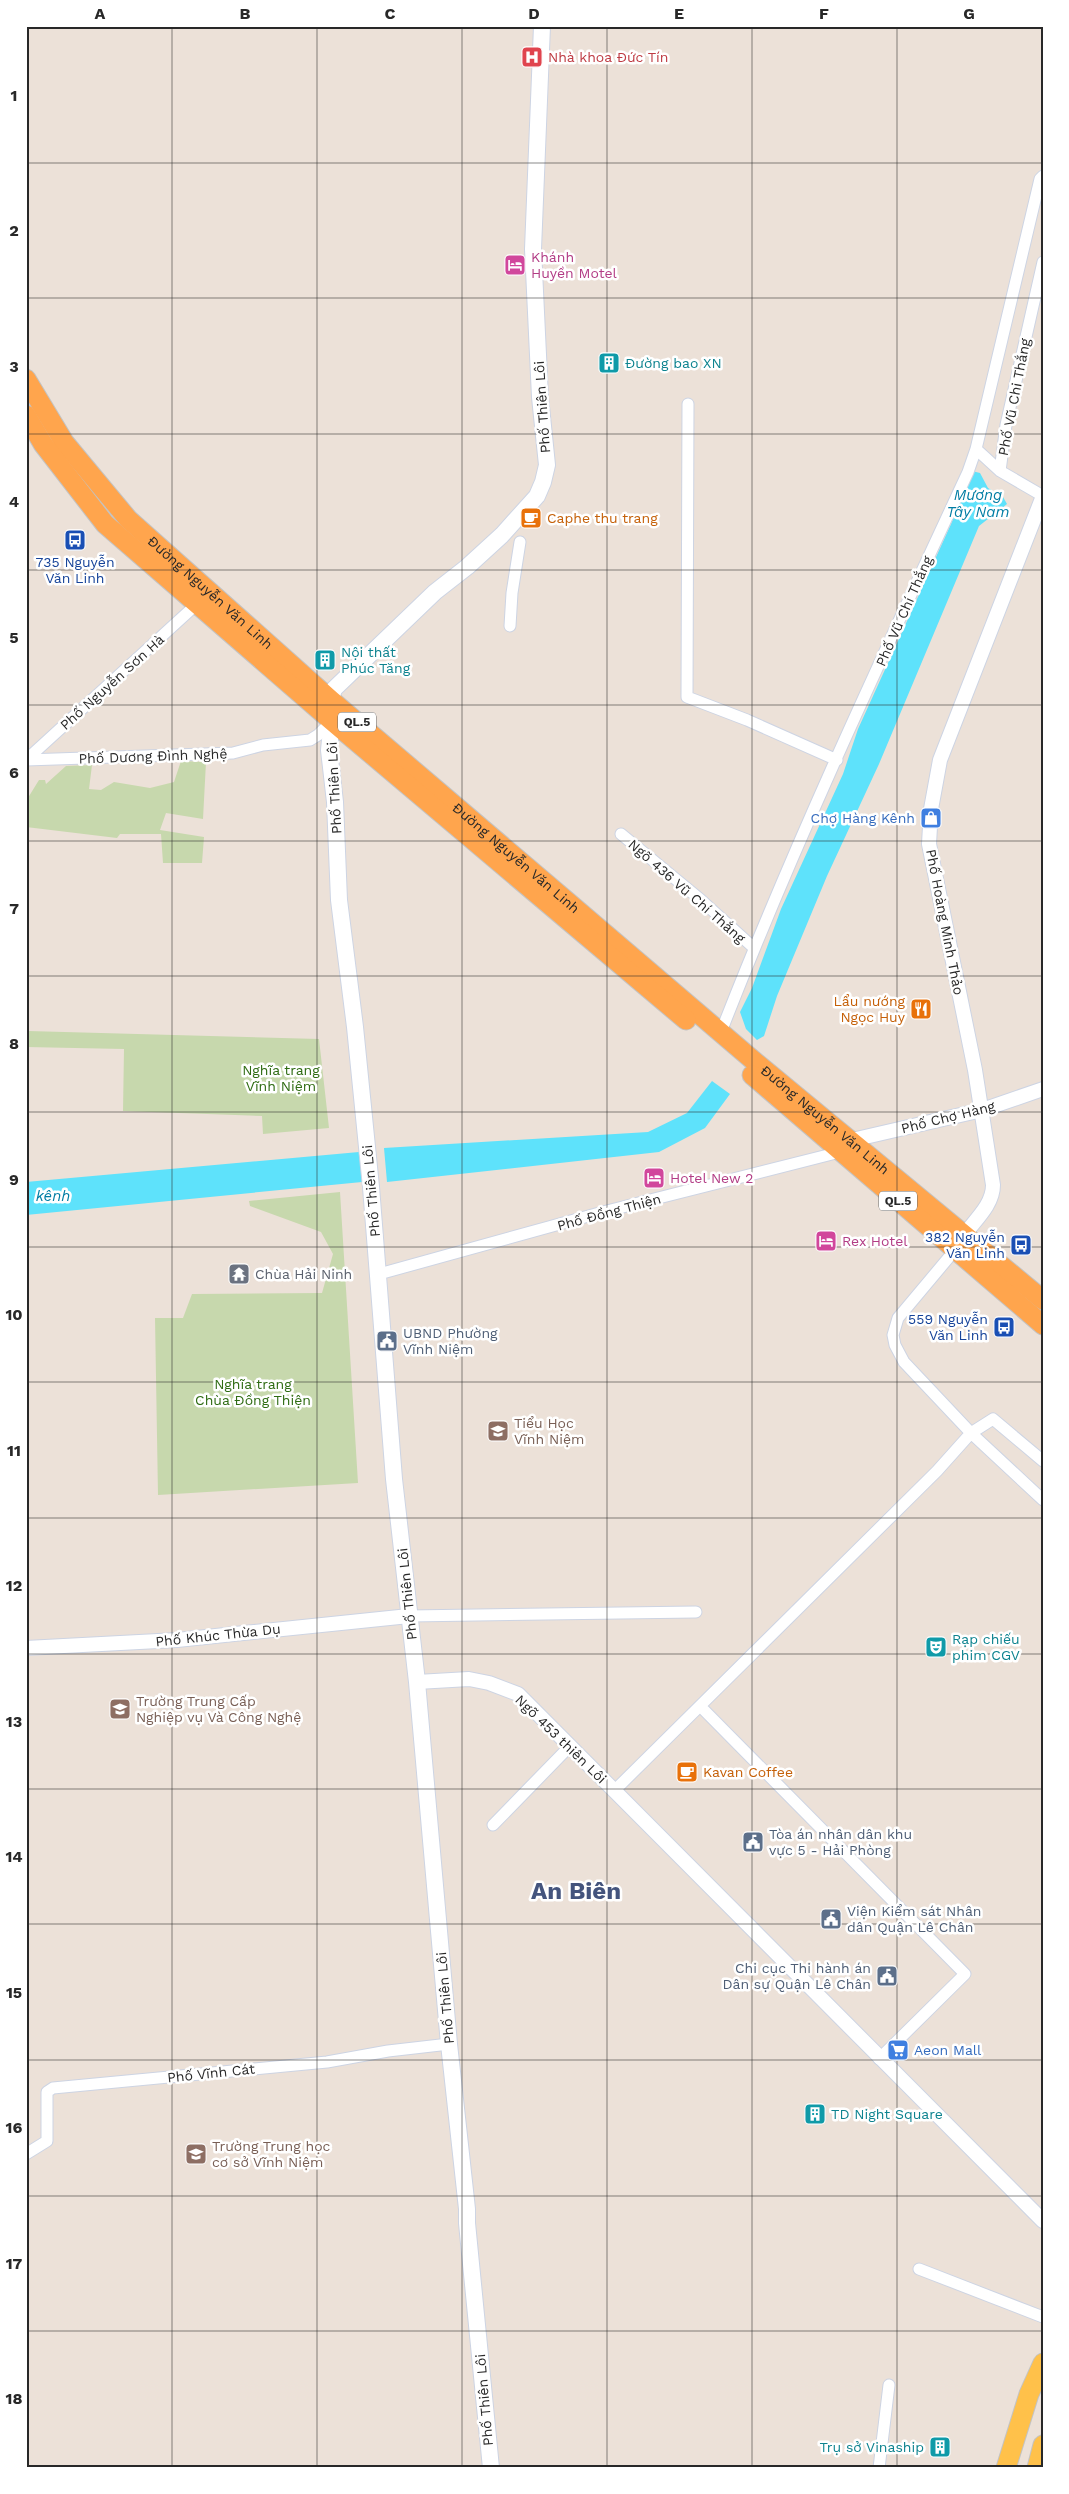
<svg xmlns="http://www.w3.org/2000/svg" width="1069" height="2494" viewBox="0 0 1069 2494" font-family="'Work Sans',sans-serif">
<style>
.cemetery{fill:#c7d8ad}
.water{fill:#5ee2fb}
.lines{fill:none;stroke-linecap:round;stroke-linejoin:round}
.minor-casing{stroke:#cdd4e3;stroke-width:13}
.tertiary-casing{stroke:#cdd4e3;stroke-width:16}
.secondary-casing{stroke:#cdd4e3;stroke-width:18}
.primary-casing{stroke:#c3c3c3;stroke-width:21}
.trunk-casing{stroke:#c3c3c3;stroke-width:21}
.minor{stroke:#fff;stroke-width:11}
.tertiary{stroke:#fff;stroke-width:14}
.secondary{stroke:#fff;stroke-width:16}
.primary{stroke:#ffc14a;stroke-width:19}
.trunk{stroke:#ffa54d;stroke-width:19}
.grid{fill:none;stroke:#282828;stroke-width:1;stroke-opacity:0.55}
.labels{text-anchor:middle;stroke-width:5;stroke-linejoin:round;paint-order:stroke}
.shield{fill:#fff;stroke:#686868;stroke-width:1}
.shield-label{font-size:12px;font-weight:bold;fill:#282828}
.health-label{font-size:14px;fill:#be3a42;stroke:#fff;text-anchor:start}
.hotel-label{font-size:14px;fill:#b23c85;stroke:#fff;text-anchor:start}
.culture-label{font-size:14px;fill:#0d838f;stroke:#fff;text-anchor:start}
.street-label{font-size:14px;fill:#282828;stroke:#fff}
.food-label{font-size:14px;fill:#c56008;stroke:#fff;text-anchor:start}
.transit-label{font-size:14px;fill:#164399;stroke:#fff;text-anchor:end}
.shop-label{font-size:14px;fill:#366cbe;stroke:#fff;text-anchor:end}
.park-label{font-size:14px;fill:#2e6b12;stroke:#fff}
.worship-label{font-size:14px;fill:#5b616d;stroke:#fff;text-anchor:start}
.service-label{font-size:14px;fill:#4e5e75;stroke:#fff;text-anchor:start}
.education-label{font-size:14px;fill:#785e54;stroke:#fff;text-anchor:start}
.water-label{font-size:15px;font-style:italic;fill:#007da4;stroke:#fff}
.town-label{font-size:24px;font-weight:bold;fill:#44547d;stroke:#fff}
.neatline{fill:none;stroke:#282828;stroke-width:2}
.grid-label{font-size:16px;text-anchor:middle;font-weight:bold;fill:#282828}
</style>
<rect width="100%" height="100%" fill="#ece1d8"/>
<!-- cemetery -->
<path class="cemetery" d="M181,761L206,762L203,819L166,813L160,830L204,837L202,863H163L161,834H120L117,838L26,827V801L39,780H45L46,784L66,766L92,765L89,789L101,790L114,782L150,788L174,782Z
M28,1031L319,1039L329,1128L263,1134L262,1116L123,1111L124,1049L26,1047Z
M340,1192L358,1483L158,1495L155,1318H183L192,1294L322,1293L333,1254L321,1232L250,1206L249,1201Z"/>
<!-- water -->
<path class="water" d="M972,471L980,473L988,488L1003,497L1007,504L979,526L879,764L827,876L777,996L764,1036L757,1040L746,1029L740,1012L752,988L781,909L843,774L858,729L951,524Z
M712,1081L730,1094L705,1128L659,1152L387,1182L384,1148L648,1132L687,1113Z
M359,1152L362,1182L26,1215V1182Z"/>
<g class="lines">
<!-- minor casing -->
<g class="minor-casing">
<path id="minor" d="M688,404L687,697L747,720L837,760
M976,449L1000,471L1043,496
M1000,471L1006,425L1043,262
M510,626L512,593L520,542
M26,760L233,753L263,745L310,740L318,735L332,721
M26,760L198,603
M621,834L701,900L754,948
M721,1032C795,842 882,657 968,472L976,449L1040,179L1043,176
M955,1250L898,1318L893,1335L895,1345L904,1362L971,1433L1043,1500
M379,1274L603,1212L840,1152
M409,1616L696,1612
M701,1707L965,1974L879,2059
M614,1791L937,1471L971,1433L993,1419L1043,1461
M493,1825L569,1747
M26,2154L47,2141V2092L53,2088L327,2062L388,2051L449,2044
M919,2269L1043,2317
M879,2468L889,2385"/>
</g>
<!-- tertiary casing -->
<g class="tertiary-casing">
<path id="tertiary" d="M852,1140L982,1110L1043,1089
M964,1235C975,1220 993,1205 993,1185L975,1070L929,844L931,809L940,760L1043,496
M26,1648L177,1640L409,1616
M417,1682L469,1679L489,1683L518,1694L1043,2221"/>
</g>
<!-- secondary casing -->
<g class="secondary-casing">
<path id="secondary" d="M491,2468L467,2223V2209L449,2044L417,1682L394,1479L371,1187L355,1027L339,900L335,802L329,750L332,721L331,700L334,689L435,592L467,567L502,535L537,496L543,482L547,465L540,397L533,249L542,26"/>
</g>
<!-- primary casing -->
<g class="primary-casing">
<path id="primary" d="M1006,2468L1029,2394L1043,2363
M1037,2468L1043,2445"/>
</g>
<!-- trunk casing -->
<g class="trunk-casing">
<g id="trunk">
<path id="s1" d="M26,379L64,442L128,519L331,700L562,897L754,1061L1043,1300"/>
<path d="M26,415L43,444L105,524L332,721L686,1020"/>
<path d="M752,1075L1043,1325"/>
</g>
</g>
<!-- minor -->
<use href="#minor" class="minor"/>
<!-- tertiary -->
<use href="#tertiary" class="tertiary"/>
<!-- secondary -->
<use href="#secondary" class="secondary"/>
<!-- primary -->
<use href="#primary" class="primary"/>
<!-- trunk -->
<use href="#trunk" class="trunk"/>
</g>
<!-- grid -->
<path class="grid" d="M172,26V2468M317,26V2468M462,26V2468M607,26V2468M752,26V2468M897,26V2468M26,163H1043M26,298H1043M26,434H1043M26,570H1043M26,705H1043M26,841H1043M26,976H1043M26,1112H1043M26,1247H1043M26,1382H1043M26,1518H1043M26,1654H1043M26,1789H1043M26,1924H1043M26,2060H1043M26,2196H1043M26,2331H1043"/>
<!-- icons -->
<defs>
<g id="hospital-square" transform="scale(1.125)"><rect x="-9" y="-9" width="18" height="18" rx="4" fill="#e0444e" stroke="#fff"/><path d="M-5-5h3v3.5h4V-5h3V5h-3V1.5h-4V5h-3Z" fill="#fff"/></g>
<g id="hotel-square" transform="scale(1.125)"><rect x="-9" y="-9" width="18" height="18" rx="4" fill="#d1479c" stroke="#fff"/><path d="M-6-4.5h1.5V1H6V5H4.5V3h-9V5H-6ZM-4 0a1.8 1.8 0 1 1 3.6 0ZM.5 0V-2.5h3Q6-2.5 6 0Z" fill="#fff"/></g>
<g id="building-square" transform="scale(1.125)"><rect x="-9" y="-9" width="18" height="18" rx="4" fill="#0f9aa8" stroke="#fff"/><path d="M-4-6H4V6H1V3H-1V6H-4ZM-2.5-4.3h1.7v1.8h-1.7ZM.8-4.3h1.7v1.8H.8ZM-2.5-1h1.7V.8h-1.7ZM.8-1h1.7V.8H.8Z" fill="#fff"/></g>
<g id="cafe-square" transform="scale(1.125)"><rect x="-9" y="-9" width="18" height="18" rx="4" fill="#e8710a" stroke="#fff"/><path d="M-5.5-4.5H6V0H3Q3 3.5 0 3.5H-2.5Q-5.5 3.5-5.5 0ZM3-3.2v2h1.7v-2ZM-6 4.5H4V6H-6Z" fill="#fff"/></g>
<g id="bus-square" transform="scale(1.125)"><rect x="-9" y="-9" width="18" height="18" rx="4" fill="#1a4fb4" stroke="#fff"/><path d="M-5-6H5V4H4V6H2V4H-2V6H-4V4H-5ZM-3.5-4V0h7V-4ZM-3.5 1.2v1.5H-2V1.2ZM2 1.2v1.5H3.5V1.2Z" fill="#fff"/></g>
<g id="shop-square" transform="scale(1.125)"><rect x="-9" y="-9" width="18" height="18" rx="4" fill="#3f7fe0" stroke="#fff"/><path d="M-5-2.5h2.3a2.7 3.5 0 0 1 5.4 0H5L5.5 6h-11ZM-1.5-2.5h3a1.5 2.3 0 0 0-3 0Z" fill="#fff"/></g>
<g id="restaurant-square" transform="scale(1.125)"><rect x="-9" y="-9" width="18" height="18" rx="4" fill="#e8710a" stroke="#fff"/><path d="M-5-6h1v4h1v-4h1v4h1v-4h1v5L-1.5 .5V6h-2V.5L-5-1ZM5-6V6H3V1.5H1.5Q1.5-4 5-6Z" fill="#fff"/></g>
<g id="temple-square" transform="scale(1.125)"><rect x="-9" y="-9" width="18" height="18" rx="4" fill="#6b7280" stroke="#fff"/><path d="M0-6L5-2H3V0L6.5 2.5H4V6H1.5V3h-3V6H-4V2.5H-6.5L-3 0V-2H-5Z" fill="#fff"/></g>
<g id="civic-square" transform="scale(1.125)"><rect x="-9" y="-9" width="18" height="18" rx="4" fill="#5c6f8a" stroke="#fff"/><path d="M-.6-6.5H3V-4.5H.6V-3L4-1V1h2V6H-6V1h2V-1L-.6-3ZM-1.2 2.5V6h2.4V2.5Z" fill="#fff"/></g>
<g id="school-square" transform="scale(1.125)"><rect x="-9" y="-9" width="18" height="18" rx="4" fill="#8d6e63" stroke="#fff"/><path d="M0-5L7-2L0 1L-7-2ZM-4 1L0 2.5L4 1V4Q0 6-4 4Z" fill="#fff"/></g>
<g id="theatre-square" transform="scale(1.125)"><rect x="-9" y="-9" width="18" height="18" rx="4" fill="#0f9aa8" stroke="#fff"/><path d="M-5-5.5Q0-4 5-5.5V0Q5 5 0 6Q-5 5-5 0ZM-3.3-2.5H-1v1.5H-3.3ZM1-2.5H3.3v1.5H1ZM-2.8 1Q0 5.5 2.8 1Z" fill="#fff"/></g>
<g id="university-square" transform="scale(1.125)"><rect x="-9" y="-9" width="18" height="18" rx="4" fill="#8d6e63" stroke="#fff"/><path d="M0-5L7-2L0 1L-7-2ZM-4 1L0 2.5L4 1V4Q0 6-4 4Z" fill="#fff"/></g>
<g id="supermarket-square" transform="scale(1.125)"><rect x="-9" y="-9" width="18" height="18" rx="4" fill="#3f7fe0" stroke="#fff"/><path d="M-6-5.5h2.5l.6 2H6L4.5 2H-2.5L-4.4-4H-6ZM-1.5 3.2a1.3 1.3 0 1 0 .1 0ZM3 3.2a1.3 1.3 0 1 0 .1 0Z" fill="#fff"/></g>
</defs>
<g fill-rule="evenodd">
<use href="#hospital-square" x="532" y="57"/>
<use href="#hotel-square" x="515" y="265"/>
<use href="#building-square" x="609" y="363"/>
<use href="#cafe-square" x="531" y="518"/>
<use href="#bus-square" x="75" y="540"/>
<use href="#building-square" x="325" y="660"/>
<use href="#shop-square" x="931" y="818"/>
<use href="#restaurant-square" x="921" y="1009"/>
<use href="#hotel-square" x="654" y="1178"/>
<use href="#hotel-square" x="826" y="1241"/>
<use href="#bus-square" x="1021" y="1245"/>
<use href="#temple-square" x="239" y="1274"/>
<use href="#bus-square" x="1004" y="1327"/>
<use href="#civic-square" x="387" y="1341"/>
<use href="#school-square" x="498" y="1431"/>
<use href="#theatre-square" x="936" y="1647"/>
<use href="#university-square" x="120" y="1709"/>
<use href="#cafe-square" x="687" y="1772"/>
<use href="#civic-square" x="753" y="1842"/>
<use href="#civic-square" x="831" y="1919"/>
<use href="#civic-square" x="887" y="1976"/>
<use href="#supermarket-square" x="898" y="2050"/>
<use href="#building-square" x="815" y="2114"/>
<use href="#school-square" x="196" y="2154"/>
<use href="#building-square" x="940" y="2447"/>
</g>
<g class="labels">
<!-- shield labels -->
<g class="shield">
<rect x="338" y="712.5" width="38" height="19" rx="4"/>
<rect x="879" y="1191.5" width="38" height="19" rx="4"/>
</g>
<g class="shield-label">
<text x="357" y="726">QL.5</text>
<text x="898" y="1205">QL.5</text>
</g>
<!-- health labels -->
<g class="health-label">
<text x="548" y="62">Nhà khoa Đức Tín</text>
</g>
<!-- hotel labels -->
<g class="hotel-label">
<text x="531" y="262">Khánh<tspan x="531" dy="16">Huyền Motel</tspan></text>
<text x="670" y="1183">Hotel New 2</text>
<text x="842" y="1246">Rex Hotel</text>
</g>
<!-- culture labels -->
<g class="culture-label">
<text x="625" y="368">Đường bao XN</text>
<text x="341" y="657">Nội thất<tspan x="341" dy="16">Phúc Tăng</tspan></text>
<text x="952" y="1644">Rạp chiếu<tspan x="952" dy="16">phim CGV</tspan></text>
<text x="831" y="2119">TD Night Square</text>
<text x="924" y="2452" text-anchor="end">Trụ sở Vinaship</text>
</g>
<!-- street labels -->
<g class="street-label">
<text transform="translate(1014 397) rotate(-79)" y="5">Phố Vũ Chi Thắng</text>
<text transform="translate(542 407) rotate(-94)" y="5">Phố Thiên Lôi</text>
<text dy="5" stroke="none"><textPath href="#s1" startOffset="284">Đường Nguyễn Văn Linh</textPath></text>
<text transform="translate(904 611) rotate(-66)" y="5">Phố Vũ Chí Thắng</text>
<text transform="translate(112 682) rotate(-42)" y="5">Phố Nguyễn Sơn Hà</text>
<text transform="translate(153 756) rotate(-2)" y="5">Phố Dương Đình Nghệ</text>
<text transform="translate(334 788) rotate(-93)" y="5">Phố Thiên Lôi</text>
<text dy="5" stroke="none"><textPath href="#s1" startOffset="689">Đường Nguyễn Văn Linh</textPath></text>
<text transform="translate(687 891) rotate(41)" y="5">Ngõ 436 Vũ Chí Thắng</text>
<text transform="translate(945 922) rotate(79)" y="5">Phố Hoàng Minh Thảo</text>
<text transform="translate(948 1117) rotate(-14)" y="5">Phố Chợ Hàng</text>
<text dy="5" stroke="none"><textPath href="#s1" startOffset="1094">Đường Nguyễn Văn Linh</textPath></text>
<text transform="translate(371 1191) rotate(-95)" y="5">Phố Thiên Lôi</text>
<text transform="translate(609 1212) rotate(-15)" y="5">Phố Đồng Thiện</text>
<text transform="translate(407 1594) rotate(-96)" y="5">Phố Thiên Lôi</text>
<text transform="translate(218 1635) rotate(-6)" y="5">Phố Khúc Thừa Dụ</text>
<text transform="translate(561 1739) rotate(44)" y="5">Ngõ 453 thiên Lôi</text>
<text transform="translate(445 1998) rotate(-95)" y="5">Phố Thiên Lôi</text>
<text transform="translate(211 2073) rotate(-6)" y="5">Phố Vĩnh Cát</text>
<text transform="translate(484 2400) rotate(-95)" y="5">Phố Thiên Lôi</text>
</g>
<!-- food labels -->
<g class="food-label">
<text x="547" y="523">Caphe thu trang</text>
<text x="905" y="1006" text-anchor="end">Lẩu nướng<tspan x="905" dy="16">Ngọc Huy</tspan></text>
<text x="703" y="1777">Kavan Coffee</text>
</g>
<!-- transit labels -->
<g class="transit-label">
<text x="75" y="567" text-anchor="middle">735 Nguyễn<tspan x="75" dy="16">Văn Linh</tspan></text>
<text x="1005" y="1242">382 Nguyễn<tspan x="1005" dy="16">Văn Linh</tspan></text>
<text x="988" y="1324">559 Nguyễn<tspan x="988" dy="16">Văn Linh</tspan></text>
</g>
<!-- shop labels -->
<g class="shop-label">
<text x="915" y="823">Chợ Hàng Kênh</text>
<text x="914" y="2055" text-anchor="start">Aeon Mall</text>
</g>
<!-- park labels -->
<g class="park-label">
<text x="281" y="1075">Nghĩa trang<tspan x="281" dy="16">Vĩnh Niệm</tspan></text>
<text x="253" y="1389">Nghĩa trang<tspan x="253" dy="16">Chùa Đồng Thiện</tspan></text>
</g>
<!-- worship labels -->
<g class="worship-label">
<text x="255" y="1279">Chùa Hải Ninh</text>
</g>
<!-- service labels -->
<g class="service-label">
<text x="403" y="1338">UBND Phường<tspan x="403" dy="16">Vĩnh Niệm</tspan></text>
<text x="769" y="1839">Tòa án nhân dân khu<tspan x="769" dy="16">vực 5 - Hải Phòng</tspan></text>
<text x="847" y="1916">Viện Kiểm sát Nhân<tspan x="847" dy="16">dân Quận Lê Chân</tspan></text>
<text x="871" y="1973" text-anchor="end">Chi cục Thi hành án<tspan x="871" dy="16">Dân sự Quận Lê Chân</tspan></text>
</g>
<!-- education labels -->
<g class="education-label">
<text x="514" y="1428">Tiểu Học<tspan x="514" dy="16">Vĩnh Niệm</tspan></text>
<text x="136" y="1706">Trường Trung Cấp<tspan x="136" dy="16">Nghiệp vụ Và Công Nghệ</tspan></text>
<text x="212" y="2151">Trường Trung học<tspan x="212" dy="16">cơ sở Vĩnh Niệm</tspan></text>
</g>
<!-- water labels -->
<g class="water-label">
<text x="978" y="500">Mương<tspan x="978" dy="17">Tây Nam</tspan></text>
<text x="53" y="1201">kênh</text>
</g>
<!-- town labels -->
<g class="town-label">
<text x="576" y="1899">An Biên</text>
</g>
</g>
<!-- border -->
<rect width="1069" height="2494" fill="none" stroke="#ffffff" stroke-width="55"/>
<rect x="28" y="28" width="1014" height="2438" class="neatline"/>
<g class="grid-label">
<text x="100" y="19">A</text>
<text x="245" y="19">B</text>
<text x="390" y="19">C</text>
<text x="534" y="19">D</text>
<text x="679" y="19">E</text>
<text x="824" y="19">F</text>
<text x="969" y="19">G</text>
<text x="14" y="101">1</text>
<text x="14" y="236">2</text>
<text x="14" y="372">3</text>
<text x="14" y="507">4</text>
<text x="14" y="643">5</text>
<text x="14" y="778">6</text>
<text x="14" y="914">7</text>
<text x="14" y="1049">8</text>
<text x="14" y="1185">9</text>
<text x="14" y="1320">10</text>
<text x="14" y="1456">11</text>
<text x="14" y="1591">12</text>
<text x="14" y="1727">13</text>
<text x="14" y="1862">14</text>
<text x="14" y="1998">15</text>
<text x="14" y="2133">16</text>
<text x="14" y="2269">17</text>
<text x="14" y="2404">18</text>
</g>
</svg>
